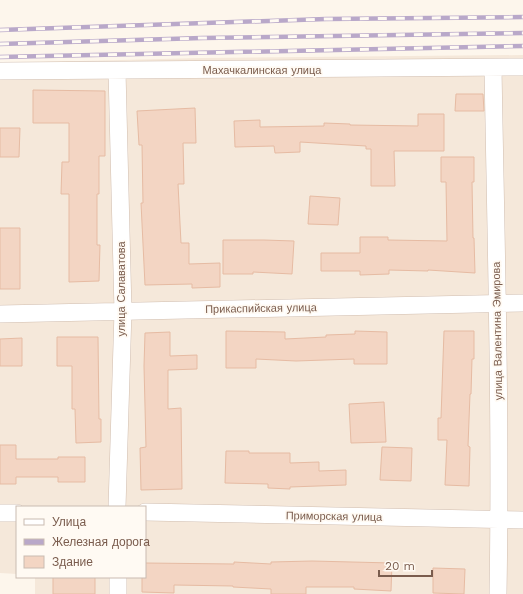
<svg xmlns="http://www.w3.org/2000/svg" width="523" height="594" viewBox="0 0 523 594" font-family="'Work Sans',sans-serif">
<style>
.residential{fill:#f5e8da}
.building{fill:#f3d5c3;stroke:#e6bba3}
.lines{fill:none;stroke-linecap:round;stroke-linejoin:round}
.minor-casing{stroke:#d1beb0;stroke-width:18}
.minor{stroke:#fff;stroke-width:17}
.rail-casing{stroke:#b9a8c9;stroke-width:4.5}
.rail{stroke:#fffaf3;stroke-width:3;stroke-dasharray:9;stroke-linecap:butt}
.labels{text-anchor:middle;stroke-width:3.5;stroke-linejoin:round;paint-order:stroke}
.street-label{font-size:11px;fill:#7a5c4d;stroke:#fffaf3}
</style>
<rect width="100%" height="100%" fill="#fdf6ec"/>
<!-- residential -->
<path class="residential" d="M523,55V594H35V577H145V507H17V574L0,573V63L202,58Z"/>
<!-- building -->
<path class="building" d="M33,90L105,91V156H99V194H97V245H100L99,281L69,282V194H61L62,162H69V123H33Z
M456,94H483L484,111H455Z
M195,108L196,143H183L184,184H178L181,243H189V264L220,263V287L192,288V284L145,285L141,203H143L142,145H139L137,111Z
M418,114H444V151H394L395,186H371V149H366V146L300,142V152L275,153L274,146L235,147L234,121L260,120V127L324,126V123L350,124V125L418,126Z
M0,128H20L19,157H0Z
M441,157H474V182H472L473,238H474L475,273L428,270V271L389,270V274L360,275V271H321V253H360V237H388V240L447,241L446,182H441Z
M310,196L340,198L338,225L308,224Z
M0,228H20V289H0Z
M223,240H264L294,241L292,274L253,272V274H223Z
M226,331L285,332V339L326,337V335L355,334V331L387,332V364H354V359L296,361L256,359V368H226Z
M444,331H474V359H472L471,394H470L468,446L470,447L469,486L445,485L447,440H438V418H441Z
M170,332V356L197,355V369L168,370V409L181,408L182,489L141,490L140,448L146,447L144,366L145,333Z
M57,337H98L99,419H101V442L76,443L75,409H72V366H57Z
M22,338V366H0V339Z
M384,402L386,442L351,443L349,404Z
M0,445H16V459H58V457H85V482H58V477H16V484H0Z
M382,447L412,448L411,481L380,480Z
M226,451H249V453H290V463L319,462V471L346,470V485L290,487V489L268,488V484L225,483Z
M312,561L392,563L391,591L354,589V587H306V594H271V589L233,587V586L174,585V593L142,592V577H145V563L234,564V562L271,564V562Z
M433,568L465,569L464,594L433,593Z
M53,577H95V594H53Z"/>
<g class="lines">
<!-- minor casing -->
<g class="minor-casing">
<path id="minor" d="M493,68C496,243 501,419 498,594
M0,71L523,67
M0,314L523,303
M117,507L123,311L117,71
M145,512L523,520
M0,513H17
M118,577V594"/>
</g>
<!-- minor -->
<use href="#minor" class="minor"/>
<!-- rail casing -->
<g class="rail-casing">
<path id="rail" d="M0,30L326,19L523,17
M0,44L202,38L523,33
M0,57L523,46"/>
</g>
<!-- rail -->
<use href="#rail" class="rail"/>
</g>
<g class="labels">
<!-- street labels -->
<g class="street-label">
<text x="262" y="74">Махачкалинская улица</text>
<text transform="translate(121 289) rotate(-90)" y="4">улица Салаватова</text>
<text transform="translate(261 308) rotate(-1)" y="4">Прикаспийская улица</text>
<text transform="translate(497 331) rotate(-91)" y="4">улица Валентина Эмирова</text>
<text transform="translate(334 516) rotate(1)" y="4">Приморская улица</text>
</g>
</g>
<!-- legend -->
<rect x="16" y="506" width="130" height="72" fill="#fffaf3" stroke="#cabbb1"/>
<rect x="24" y="519" width="20" height="6" fill="#ffffff" stroke="#cabbb1"/>
<text x="52" y="526" font-size="12" fill="#7a5c4d">Улица</text>
<rect x="24" y="539" width="20" height="6" fill="#b9a8c9" stroke="#cabbb1"/>
<text x="52" y="546" font-size="12" fill="#7a5c4d">Железная дорога</text>
<rect x="24" y="556" width="20" height="12" fill="#f3d5c3" stroke="#cabbb1"/>
<text x="52" y="566" font-size="12" fill="#7a5c4d">Здание</text>
<!-- scale -->
<path d="M379 570v6h53v-6" fill="none" stroke="#7a5c4d" stroke-width="2"/>
<text x="385" y="570" font-size="12" fill="#7a5c4d" stroke="#fffaf3" stroke-width="3" paint-order="stroke">20 m</text>
</svg>
